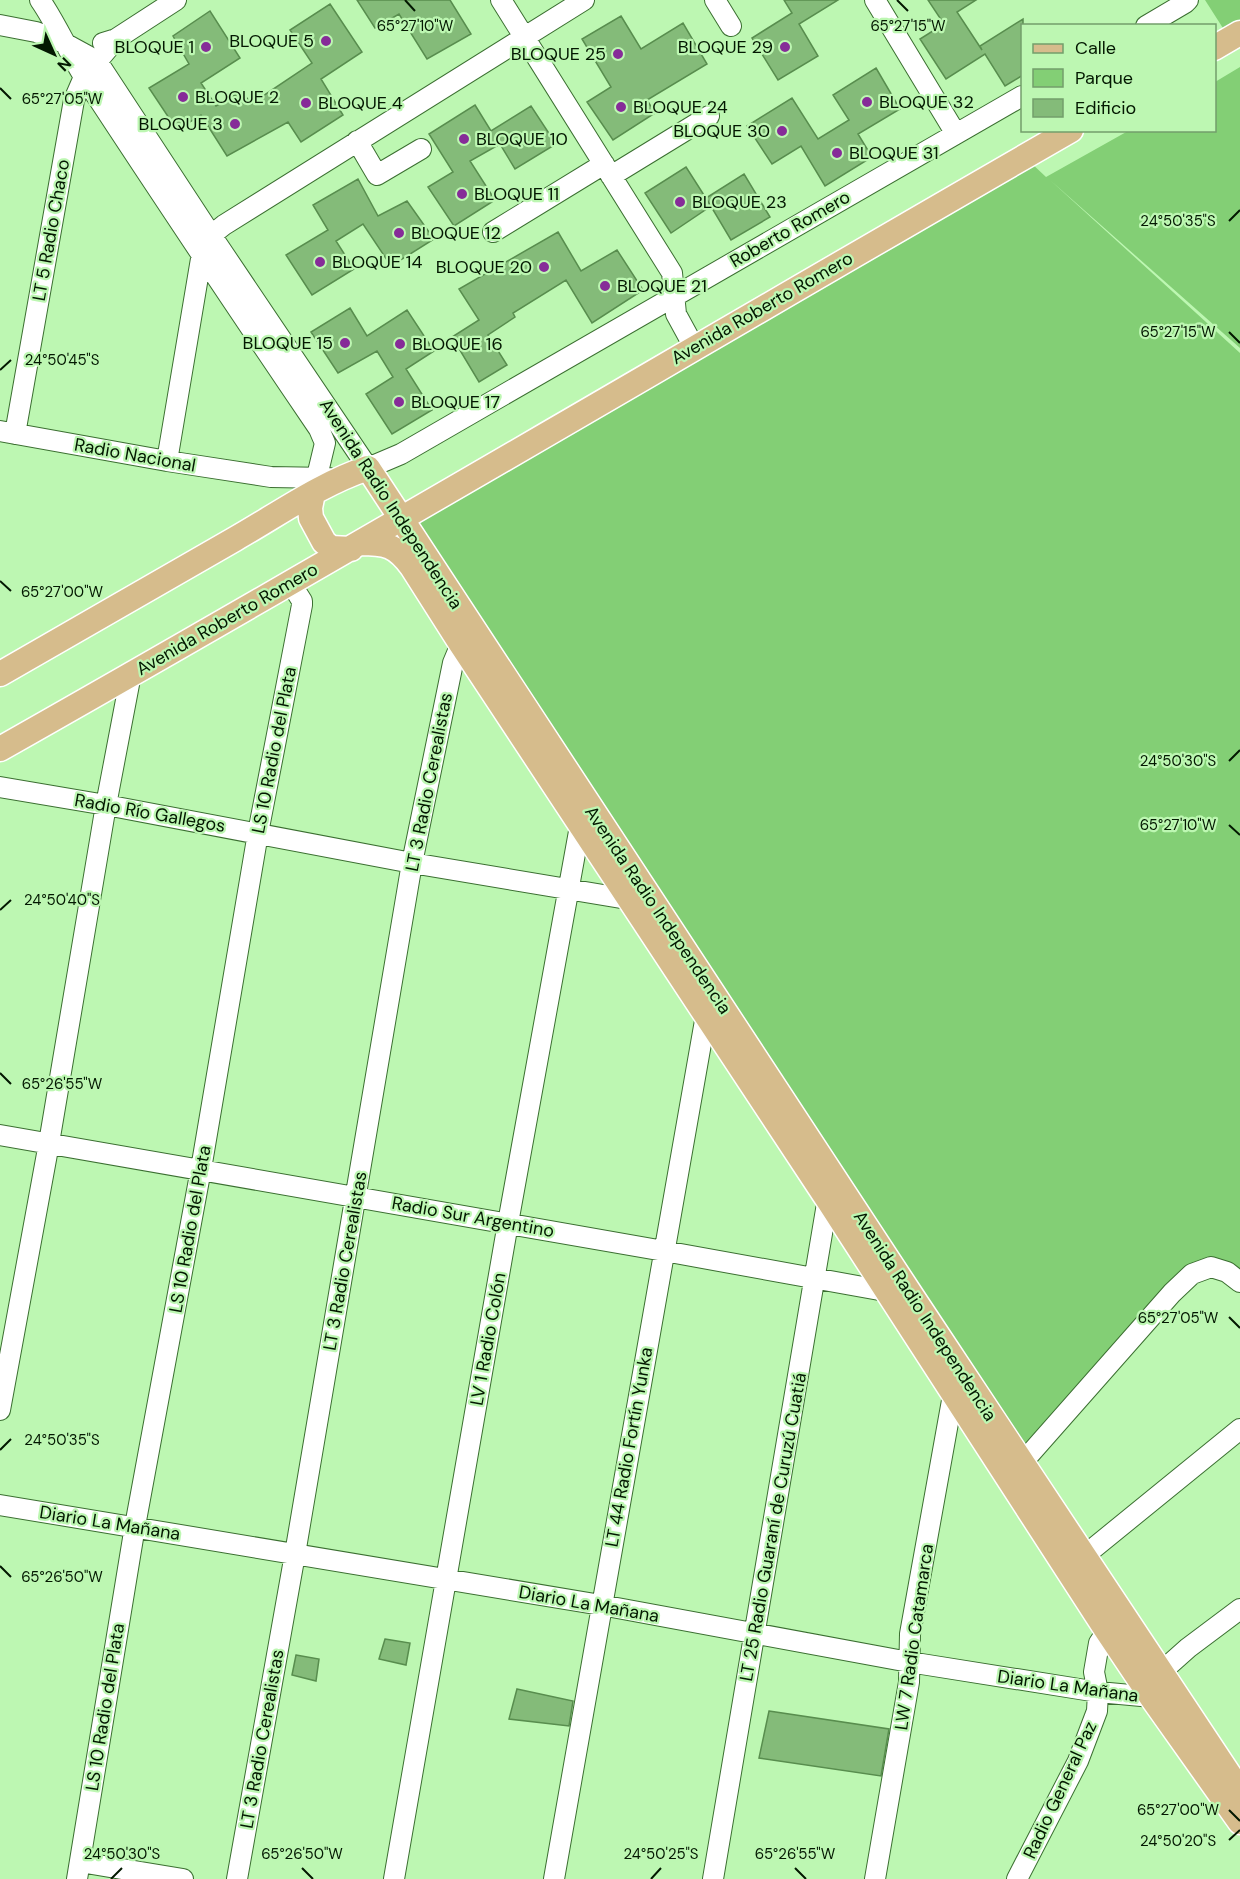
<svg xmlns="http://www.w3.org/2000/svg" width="1240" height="1879" viewBox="0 0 1240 1879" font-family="'DM Sans',sans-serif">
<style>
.green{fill:#83cf75}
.building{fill:#84bb79;stroke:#588d4e;stroke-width:1.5}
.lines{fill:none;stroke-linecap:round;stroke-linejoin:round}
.minor-casing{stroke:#3b6f31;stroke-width:22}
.major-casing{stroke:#fff;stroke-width:27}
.minor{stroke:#fff;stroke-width:20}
.major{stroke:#d6bc8c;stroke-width:24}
.ticks{fill:none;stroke:#031801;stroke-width:2}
.poi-dot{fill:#862c98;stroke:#bdf7b2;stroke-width:2}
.labels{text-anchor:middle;stroke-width:4.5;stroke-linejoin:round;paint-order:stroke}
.poi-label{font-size:18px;fill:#031801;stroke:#bdf7b2;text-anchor:start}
.street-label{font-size:18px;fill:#031801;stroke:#bdf7b2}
.ticks-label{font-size:15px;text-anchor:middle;fill:#031801;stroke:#bdf7b2;stroke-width:4.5;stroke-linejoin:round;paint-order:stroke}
</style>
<rect width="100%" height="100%" fill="#bdf7b2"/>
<!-- green -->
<path class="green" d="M1205,0H1240V30L1228,36Z
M1240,67V348L1050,180L1240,353V1279L1212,1264L1022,1459L411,522L1029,161L1046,177L1128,131L1214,130L1215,82Z"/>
<!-- building -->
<path class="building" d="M357,0H450L471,34L427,59L399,14L375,28Z
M784,0H838L799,24L818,56L778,80L752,38L792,13Z
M928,0H976L957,12L982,50L980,46L1023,19V75L1005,86L985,54L946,79L920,39L944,24Z
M330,4L362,52L321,79L343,115L301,142L288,122L227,156L201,115L177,130L149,88L189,64L173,36L210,11L240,58L201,83L216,106L242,91L251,104L312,63L290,30Z
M621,16L641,49L683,23L707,64L647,100L655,113L613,140L587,102L611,87L582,39Z
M876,68L900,109L858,134L872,157L825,186L801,146L772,164L747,126L792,98L818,139L849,120L833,95Z
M475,105L491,131L531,106L556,144L515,169L500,144L470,161L495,200L454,226L428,187L453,172L429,134Z
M686,167L711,206L671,233L645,193Z
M744,174L770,217L731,240L706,198Z
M358,179L378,216L407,201L434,239L391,266L363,224L336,241L354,269L312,295L286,255L328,230L313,205Z
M558,232L581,271L617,250L643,290L592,323L566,280L513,313L515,317L488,335L507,365L479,382L452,337L479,320L459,289Z
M350,308L367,336L407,310L434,351L406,369L432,410L392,434L366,394L393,377L377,351L338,373L311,332Z
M385,1639L410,1643L406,1665L379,1659Z
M296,1655L319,1659L316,1681L292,1675Z
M517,1689L573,1701L569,1726L509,1719Z
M769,1711L889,1729L881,1776L759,1758Z"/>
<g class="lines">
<!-- minor casing -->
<g class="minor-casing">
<path id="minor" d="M40,0C58,26 70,56 88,83C164,199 241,314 319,429L325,443L313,493
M501,0L672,273L676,314L694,347
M715,0L731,26
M875,0L956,134
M0,25L36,32L64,43L97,61L211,235L368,468L401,454L1022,96
M1146,26L1185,3L1188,0
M103,43L116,39L176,0
M357,141L377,175L421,149
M611,176L709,116
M493,232L604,164
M0,431L167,461L271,477L329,478
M15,434L74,100L84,77L116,39
M167,461L203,247L209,237L224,225L584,0
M0,787L106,805L412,863L639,901
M0,1135L664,1251L896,1293
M0,1410L49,1143L106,805L131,674
M1022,1463L1172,1293L1192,1274L1211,1267L1227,1272L1240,1282
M0,1505L601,1605L909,1662L1098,1692L1163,1698
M1084,1556L1240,1429
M1151,1681L1188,1648L1240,1609
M80,1862L183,1879
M77,1879L135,1526L201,1169L258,833L302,605V601L290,582
M237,1879L295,1554L412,863L453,663L461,644
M394,1879L508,1223L582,815
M554,1879L706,1015
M713,1879L829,1192
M875,1879L909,1682L910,1634L953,1395
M1017,1879L1078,1761L1097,1711L1098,1692L1094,1672L1099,1643L1107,1631"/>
</g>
<!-- major casing -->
<g class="major-casing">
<path id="major" d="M1214,48L1240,33
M313,493L310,508L311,518L324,542L331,548L351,549
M360,543C386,543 396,545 412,567L461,644L828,1200L1107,1631L1152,1698L1240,1822
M0,674C78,629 157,584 235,539C279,514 320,484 368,468L911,1295L1240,1791
M0,749C359,546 713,336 1071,130"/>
</g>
<!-- minor -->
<use href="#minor" class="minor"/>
<!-- major -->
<use href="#major" class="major"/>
</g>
<!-- ticks -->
<path class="ticks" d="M405,0L415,11M897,0L908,11M0,88L11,99M1229,221L1240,210M1229,332L1240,343M0,370L11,360M0,581L11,591M1229,761L1240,750M1229,825L1240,835M0,910L11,900M0,1073L11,1084M1229,1317L1240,1328M0,1450L11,1439M0,1566L11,1577M1229,1810L1240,1821M1229,1840L1240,1830M302,1868L313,1879M795,1868L806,1879M111,1879L122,1868M651,1879L661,1868"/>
<!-- markers -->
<g class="poi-dot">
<circle cx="326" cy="41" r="6"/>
<circle cx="206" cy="47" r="6"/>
<circle cx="785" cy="47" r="6"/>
<circle cx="618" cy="54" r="6"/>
<circle cx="183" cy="97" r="6"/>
<circle cx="867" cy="102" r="6"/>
<circle cx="306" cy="103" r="6"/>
<circle cx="621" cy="107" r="6"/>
<circle cx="235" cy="124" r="6"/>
<circle cx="782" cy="131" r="6"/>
<circle cx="464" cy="139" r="6"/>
<circle cx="837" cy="153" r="6"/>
<circle cx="462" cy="194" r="6"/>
<circle cx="680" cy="202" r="6"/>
<circle cx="399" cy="233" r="6"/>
<circle cx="320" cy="262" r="6"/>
<circle cx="544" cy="267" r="6"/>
<circle cx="605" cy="286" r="6"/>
<circle cx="345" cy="343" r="6"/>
<circle cx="400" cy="344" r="6"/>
<circle cx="399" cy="402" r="6"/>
</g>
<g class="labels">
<!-- poi labels -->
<g class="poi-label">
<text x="314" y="47" text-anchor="end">BLOQUE 5</text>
<text x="194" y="53" text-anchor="end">BLOQUE 1</text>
<text x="773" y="53" text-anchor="end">BLOQUE 29</text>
<text x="606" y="60" text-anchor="end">BLOQUE 25</text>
<text x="195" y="103">BLOQUE 2</text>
<text x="879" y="108">BLOQUE 32</text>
<text x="318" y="109">BLOQUE 4</text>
<text x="633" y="113">BLOQUE 24</text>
<text x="223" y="130" text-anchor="end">BLOQUE 3</text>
<text x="770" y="137" text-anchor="end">BLOQUE 30</text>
<text x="476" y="145">BLOQUE 10</text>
<text x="849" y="159">BLOQUE 31</text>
<text x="474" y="200">BLOQUE 11</text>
<text x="692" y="208">BLOQUE 23</text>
<text x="411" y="239">BLOQUE 12</text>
<text x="332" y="268">BLOQUE 14</text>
<text x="532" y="273" text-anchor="end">BLOQUE 20</text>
<text x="617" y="292">BLOQUE 21</text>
<text x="333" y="349" text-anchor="end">BLOQUE 15</text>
<text x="412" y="350">BLOQUE 16</text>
<text x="411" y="408">BLOQUE 17</text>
</g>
<!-- street labels -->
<g class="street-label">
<text transform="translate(790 229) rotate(-30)" y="6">Roberto Romero</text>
<text transform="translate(51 230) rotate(-80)" y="6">LT 5 Radio Chaco</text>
<text transform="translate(762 308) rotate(-30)" y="6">Avenida Roberto Romero</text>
<text transform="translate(135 455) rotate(10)" y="6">Radio Nacional</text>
<text transform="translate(391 504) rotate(57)" y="6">Avenida Radio Independencia</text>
<text transform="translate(227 619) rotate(-30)" y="6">Avenida Roberto Romero</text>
<text transform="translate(274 750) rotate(-79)" y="6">LS 10 Radio del Plata</text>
<text transform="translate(429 782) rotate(-79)" y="6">LT 3 Radio Cerealistas</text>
<text transform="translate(150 813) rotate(10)" y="6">Radio Río Gallegos</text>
<text transform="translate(658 910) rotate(56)" y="6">Avenida Radio Independencia</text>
<text transform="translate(473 1217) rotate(10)" y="6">Radio Sur Argentino</text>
<text transform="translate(190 1229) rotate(-80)" y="6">LS 10 Radio del Plata</text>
<text transform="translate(345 1261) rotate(-80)" y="6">LT 3 Radio Cerealistas</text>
<text transform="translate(925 1316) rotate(57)" y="6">Avenida Radio Independencia</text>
<text transform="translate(488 1339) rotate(-80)" y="6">LV 1 Radio Colón</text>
<text transform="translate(629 1447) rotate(-80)" y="6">LT 44 Radio Fortín Yunka</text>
<text transform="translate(110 1523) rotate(9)" y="6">Diario La Mañana</text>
<text transform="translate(773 1527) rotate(-80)" y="6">LT 25 Radio Guaraní de Curuzú Cuatiá</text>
<text transform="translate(589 1604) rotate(10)" y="6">Diario La Mañana</text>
<text transform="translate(914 1637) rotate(-82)" y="6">LW 7 Radio Catamarca</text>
<text transform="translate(1068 1686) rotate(8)" y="6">Diario La Mañana</text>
<text transform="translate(105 1707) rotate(-81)" y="6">LS 10 Radio del Plata</text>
<text transform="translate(262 1739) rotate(-80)" y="6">LT 3 Radio Cerealistas</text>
<text transform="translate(1060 1790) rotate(-65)" y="6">Radio General Paz</text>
</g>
</g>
<g class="ticks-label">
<text x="415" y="31">65°27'10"W</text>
<text x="908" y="31">65°27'15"W</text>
<text x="62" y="104">65°27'05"W</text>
<text x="1178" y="226">24°50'35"S</text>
<text x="1178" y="337">65°27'15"W</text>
<text x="62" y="365">24°50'45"S</text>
<text x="62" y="597">65°27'00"W</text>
<text x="1178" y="766">24°50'30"S</text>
<text x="1178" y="830">65°27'10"W</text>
<text x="62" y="905">24°50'40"S</text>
<text x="62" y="1089">65°26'55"W</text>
<text x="1178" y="1323">65°27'05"W</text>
<text x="62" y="1445">24°50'35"S</text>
<text x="62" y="1582">65°26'50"W</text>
<text x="1178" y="1815">65°27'00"W</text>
<text x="1178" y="1846">24°50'20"S</text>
<text x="122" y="1859">24°50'30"S</text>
<text x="302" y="1859">65°26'50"W</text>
<text x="661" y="1859">24°50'25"S</text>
<text x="795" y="1859">65°26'55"W</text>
</g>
<!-- legend -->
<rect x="1021" y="24" width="195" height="108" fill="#bdf7b2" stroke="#739e6b" stroke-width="1.5"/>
<rect x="1033" y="44" width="30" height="9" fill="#d6bc8c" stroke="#739e6b" stroke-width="1.5"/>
<text x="1075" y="54" font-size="18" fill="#031801">Calle</text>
<rect x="1033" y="69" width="30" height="18" fill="#83cf75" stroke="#739e6b" stroke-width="1.5"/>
<text x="1075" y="84" font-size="18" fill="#031801">Parque</text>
<rect x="1033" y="99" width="30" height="18" fill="#84bb79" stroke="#739e6b" stroke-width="1.5"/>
<text x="1075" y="114" font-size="18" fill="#031801">Edificio</text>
<!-- north arrow -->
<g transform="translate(54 54) rotate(135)" stroke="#bdf7b2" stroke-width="4.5" paint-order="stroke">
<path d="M0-4.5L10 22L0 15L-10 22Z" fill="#031801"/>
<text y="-9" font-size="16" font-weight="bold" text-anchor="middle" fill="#031801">N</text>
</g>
</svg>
